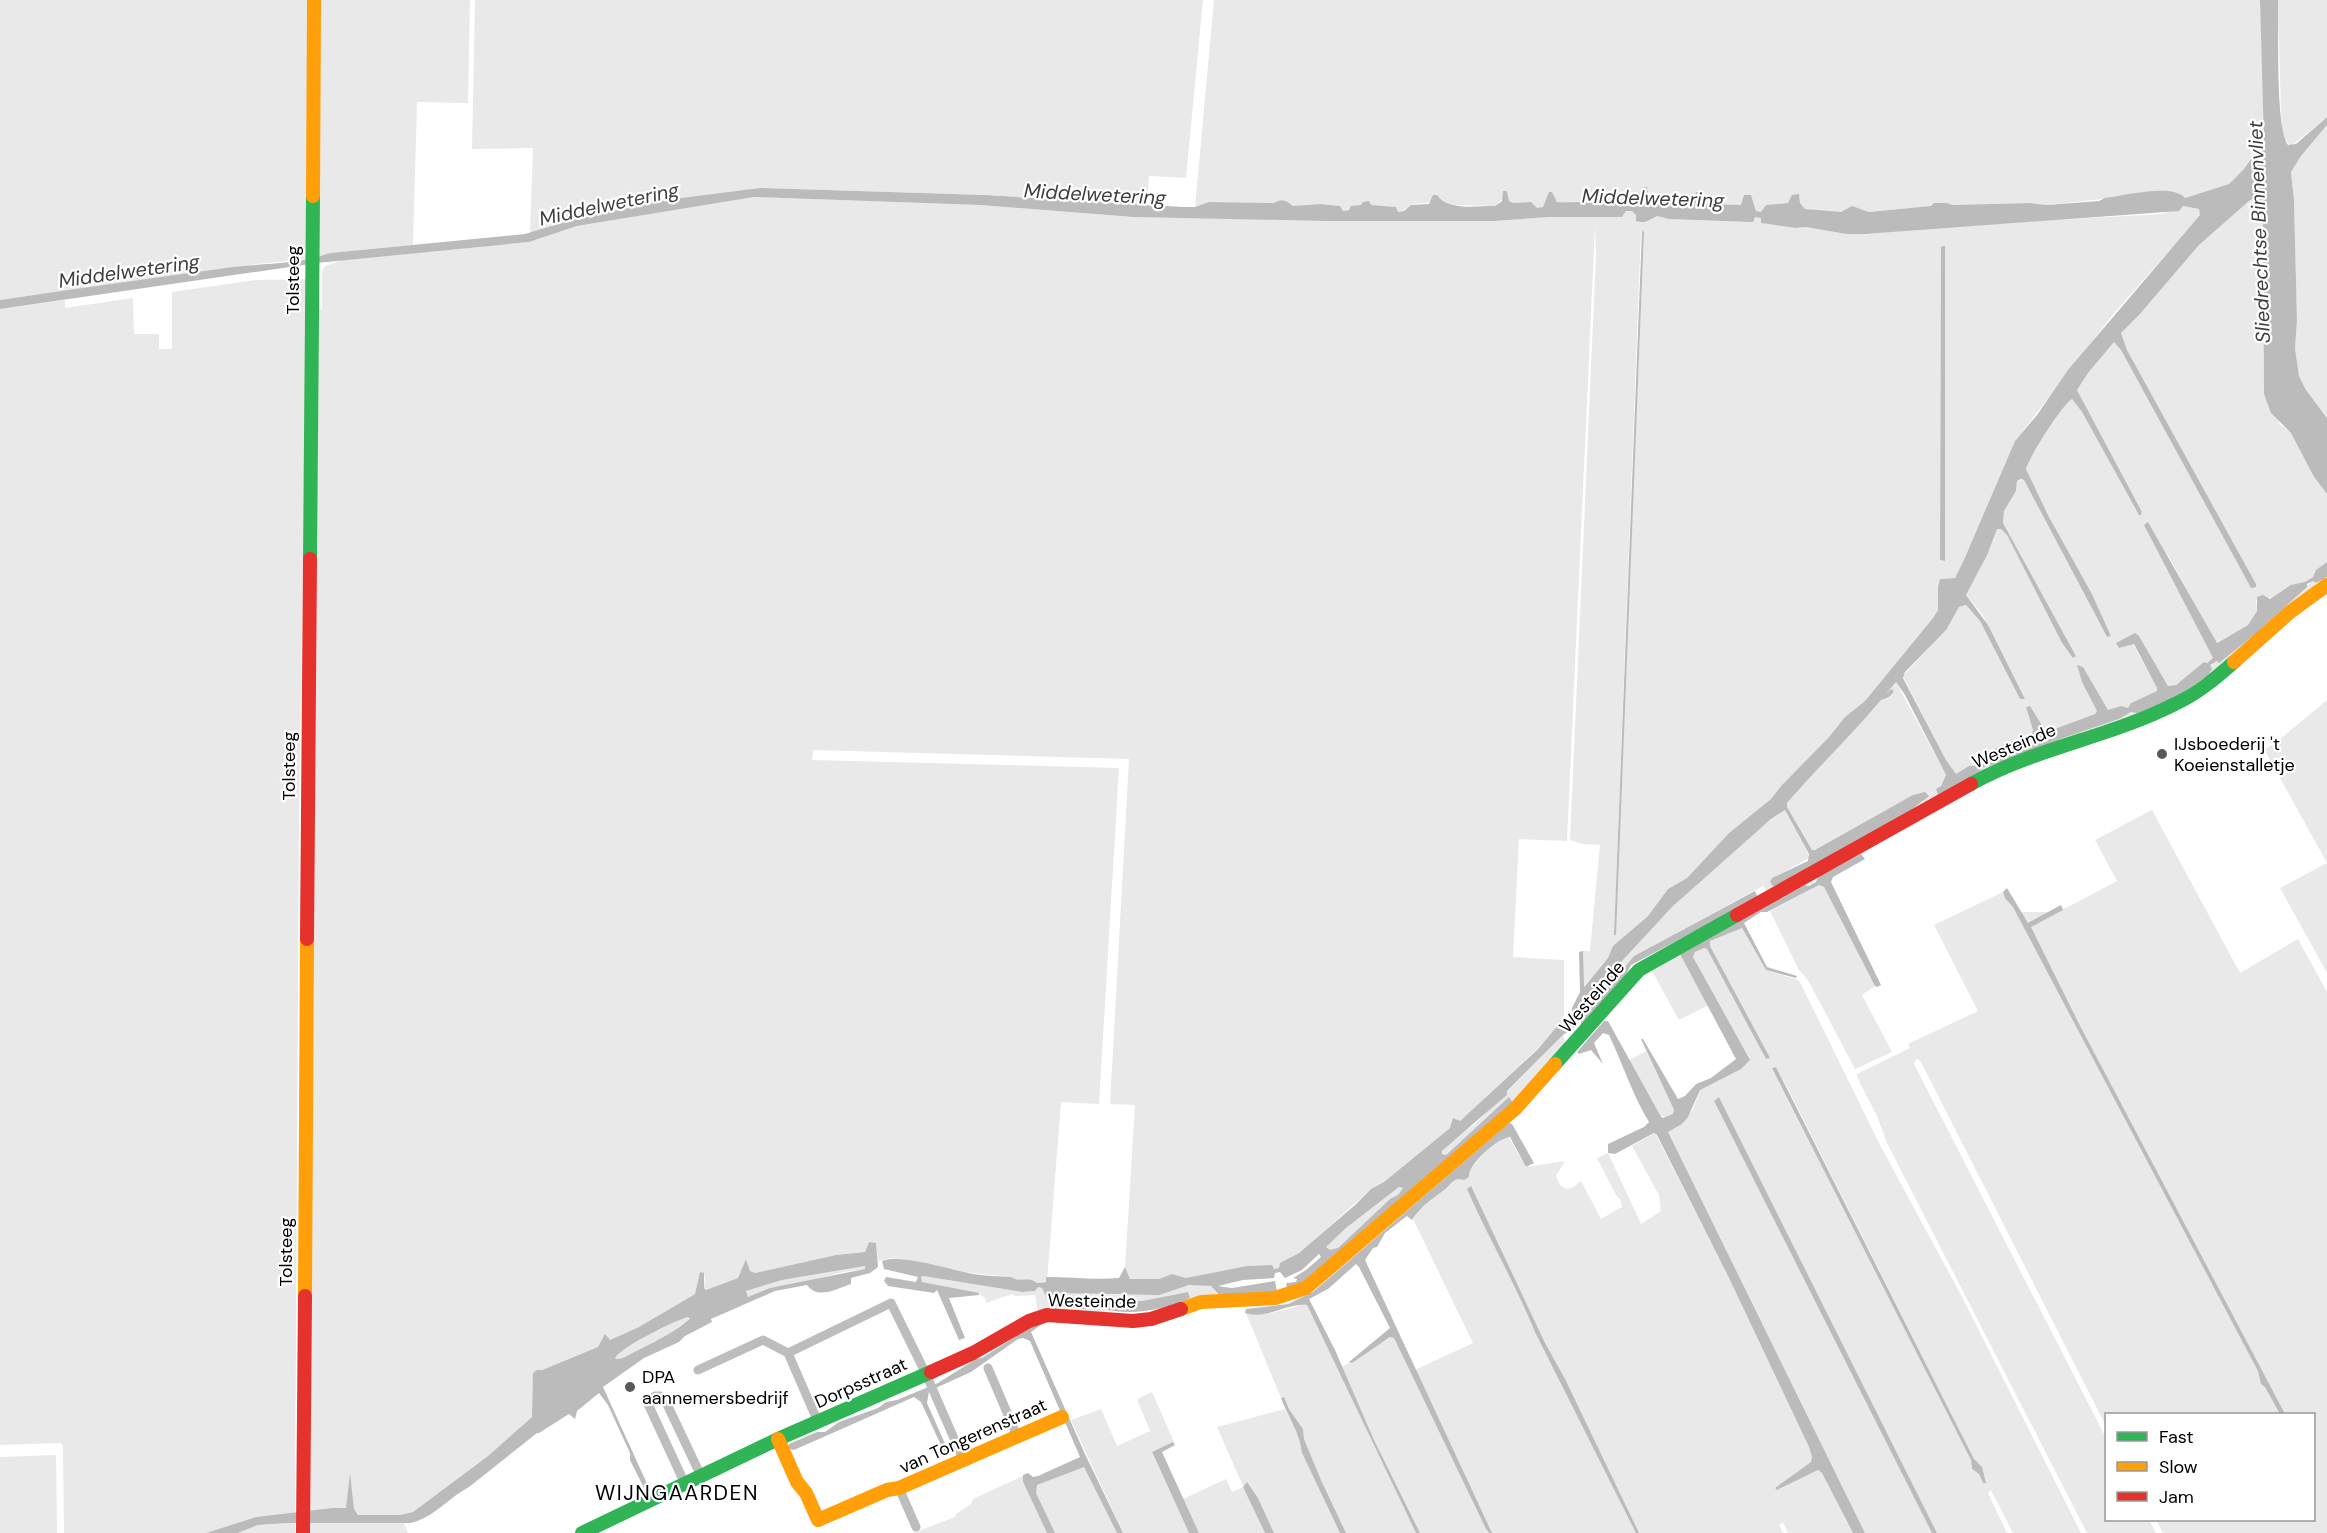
<svg xmlns="http://www.w3.org/2000/svg" width="2327" height="1533" viewBox="0 0 2327 1533" font-family="'DM Sans',sans-serif">
<style>
.green{fill:#e9e9e9;fill-rule:evenodd}
.water{fill:#bbb;fill-rule:evenodd}
.lines{fill:none;stroke-linecap:round;stroke-linejoin:round}
.street{stroke:#bdbdbd;stroke-width:9}
.fast{stroke:#30b455;stroke-width:14}
.slow{stroke:#ff9f0a;stroke-width:14}
.jam{stroke:#e5322d;stroke-width:14}
.poi-dot{fill:#595959;stroke:#fff;stroke-width:2}
.labels{text-anchor:middle;stroke-width:4.5;stroke-linejoin:round;paint-order:stroke}
.street-label{font-size:18px;fill:#000;stroke:#fff}
.poi-label{font-size:18px;fill:#000;stroke:#fff;text-anchor:start}
.water-label{font-size:20px;font-style:italic;fill:#3f3f3f;stroke:#fff}
.quarter-label{font-size:21px;letter-spacing:1.5px;fill:#000;stroke:#fff}
</style>
<rect width="100%" height="100%" fill="#fff"/>
<!-- green -->
<path class="green" d="M0,0H311L308,259L257,264L0,300Z
M317,0H470L468,103L417,102L413,245L330,253L315,259Z
M475,0H1203L1186,178L1149,176L1147,205L985,195L760,188L673,199L578,218L530,233L533,148L472,149Z
M1214,0H2260L2265,141L2244,169L2229,184L2185,198L2130,196L2047,205L2031,203L1952,205L1935,203L1931,206L1869,212C1858,207 1851,211 1840,212C1829,213 1816,210 1805,209L1800,203L1799,194L1788,203L1766,205L1761,212L1756,211L1751,195L1741,205L1702,204L1701,193L1691,202L1655,201L1649,197L1648,189L1642,188L1633,205L1626,206L1624,202C1601,199 1580,203 1557,202L1552,192L1548,196L1543,207L1537,209L1531,202L1513,203L1509,201L1508,193L1495,206L1448,205L1432,201C1425,205 1418,202 1411,205C1405,208 1405,211 1398,212L1395,207L1361,205L1343,211L1340,206L1320,204L1293,206C1286,200 1282,198 1274,203L1209,202L1195,207Z
M2278,0H2327V117L2291,146L2283,138L2281,115Z
M2327,125V418L2306,390L2299,376L2295,348L2297,321L2294,200L2291,172L2301,156Z
M2257,196L2259,198L2263,216L2264,394L2280,424L2291,433L2314,477L2327,494V562C2319,567 2316,574 2310,579C2295,590 2274,599 2256,600L2257,611L2248,625L2216,643L2164,548L2194,621L2213,658L2175,685L2168,686L2139,636L2119,648L2133,644L2157,688V691L2131,703L2128,708L2121,707L2108,710L2077,668L2098,711L2095,714L2052,730H2045L2030,706L2026,707L2033,730L2031,737L2019,739L1984,760L1982,765L1956,774L1946,760L1903,676L1945,630L1959,607L1966,605L1980,621L2020,699H2025L1982,614L1966,595L1997,529H2001L2007,535L2062,643L2076,656L2003,523L2004,511L2016,491L2017,481L2024,480L2096,617L2107,637L2111,636L2092,594L2049,517L2026,469C2029,457 2063,405 2072,399L2082,412L2139,515H2141L2142,512L2077,390L2088,373L2114,342L2121,350L2251,588L2256,584L2127,350L2121,333L2140,314L2199,245L2249,201Z
M754,197L980,205L1133,217L1324,221H1495L1549,217H1622L1626,211H1635L1640,222L1649,221L1657,216L1669,219L1749,222L1755,217L1761,218V223L1795,228L1806,227L1846,234H1865L2001,223L2162,214L2183,206L2199,209L2201,215L2115,312L2015,441L1963,562L1955,578L1940,579L1938,610L1933,618L1865,701L1845,717L1829,737L1782,785L1771,799L1729,833L1687,878L1668,889L1648,916L1613,946L1608,958L1583,987V951H1590L1600,845L1583,844L1570,840L1596,255L1595,225L1567,841L1519,839L1513,957L1564,960V1020L1538,1048L1460,1121L1452,1124L1450,1128L1384,1182L1371,1189L1310,1244L1279,1268L1274,1269L1271,1265L1248,1266L1186,1278L1172,1274L1159,1279H1130L1125,1267L1135,1105L1110,1104L1129,759L813,750L812,760L1119,768L1099,1104L1061,1102L1047,1281L1037,1283C1029,1275 1019,1283 1011,1277L972,1273L891,1258L878,1261L876,1243L869,1242L865,1252L836,1255L755,1273L750,1271L746,1259L738,1278L706,1290L704,1288L705,1277L700,1272L695,1294L639,1327L610,1340L605,1335L598,1347L534,1373L532,1417L488,1456L413,1512L400,1515H358L354,1509L350,1477L346,1509L333,1508L304,1513L317,309H322V271L325,266L343,260L529,242L577,226ZM1641,232H1644L1615,935H1614ZM1943,246L1945,561L1940,560L1941,247Z
M307,279L299,813L295,1513L256,1517L206,1533H64L63,1445L60,1443L0,1445V309L65,300V308L133,298L134,334H159V349H172V292L256,280Z
M2312,581L2316,583L2311,591L2183,698L2053,746L1768,892L1763,886L1634,956L1615,979H1613L1622,961L1673,906L1756,831L1785,810L1807,851L1809,858L1770,880L1909,813L1925,800L1815,850H1812L1787,807V803C1818,767 1851,736 1881,700L1888,698L1885,695L1896,682L1946,775L1941,786L1978,772L1984,767L1998,764L2066,737L2119,719L2217,661L2219,662L2274,618Z
M2327,700V973L2280,888L2327,863L2264,749L2274,744Z
M2152,810L2240,973L2298,939L2327,992V1533H2163L2156,1520H2314V1414H2106V1426L1920,1060L1916,1059L1914,1064L2106,1438V1520H2149L2156,1533H2087L1887,1143L1877,1116L1857,1077V1074L1910,1048L1908,1044L1978,1011L1934,925L2005,891L2016,912H2051L2068,907L2117,881L2095,840Z
M1819,885L1824,887L1875,986L1862,995L1892,1052L1855,1069L1808,980L1799,970L1770,911Z
M1740,928H1742L1766,970L1798,980L1801,984L1880,1145L1962,1297L2081,1533H2013L1991,1490L1988,1493L2007,1533H1937L1719,1097L1714,1101L1932,1533H1865L1667,1132L1682,1124L1693,1109L1700,1090L1749,1062L1693,957L1695,952L1704,948L1707,949L1766,1059L1768,1060L1710,946V941ZM1773,1067H1776L1787,1087L1986,1483H1983L1979,1474L1972,1469L1971,1460Z
M1680,954L1709,1005L1679,1020L1652,971Z
M1563,1035L1566,1045L1513,1103L1486,1118L1446,1155L1442,1154V1152L1457,1135L1474,1125Z
M1646,1051L1674,1110V1114L1668,1118L1660,1115L1628,1061Z
M1655,1133L1729,1278L1809,1447L1812,1457L1811,1462L1775,1488L1777,1490L1818,1470L1822,1473L1853,1533H1788L1783,1522L1779,1525L1783,1533H1492L1485,1519L1415,1370L1473,1343L1413,1219C1419,1205 1430,1200 1442,1192C1449,1188 1451,1181 1458,1179L1464,1180C1474,1162 1489,1146 1508,1136L1526,1167L1565,1161L1556,1176L1560,1185L1566,1189L1572,1188L1581,1181L1601,1219L1622,1207L1620,1199L1617,1197L1597,1158L1608,1153L1641,1224L1661,1211L1659,1195L1632,1146Z
M1399,1187L1403,1188L1398,1195L1390,1199L1338,1248L1330,1251L1326,1247L1346,1228Z
M865,1266V1269L843,1272L748,1297L746,1291L782,1280Z
M923,1276L1022,1292L1035,1291L1038,1287L1043,1288L1053,1307L1085,1309L1088,1301L1058,1296L1057,1292L1117,1295L1194,1285L1211,1286L1217,1294L1190,1298L1188,1292L1142,1301L1105,1302L1106,1313L1038,1312L1035,1295L1015,1296L1012,1294L986,1303L985,1298L979,1294L922,1282L921,1277Z
M1300,1305H1307L1416,1533H1346L1321,1480L1304,1439L1303,1429L1289,1409L1284,1397L1281,1398L1246,1313C1258,1317 1289,1310 1300,1305Z
M687,1316L690,1317C679,1331 640,1349 623,1358L618,1359L615,1357C623,1346 672,1323 687,1316Z
M1391,1337L1394,1338L1488,1533H1420L1374,1440L1342,1367Z
M1152,1392L1174,1442L1152,1453L1189,1533H1123L1071,1420L1101,1409L1117,1446L1150,1431L1137,1399Z
M1285,1409L1301,1441L1302,1453L1340,1533H1274L1258,1498L1247,1483L1243,1486L1217,1427Z
M56,1455L57,1533H0V1457Z
M1079,1467H1084L1117,1533H1052L1031,1481L1036,1490L1037,1485Z
M1023,1476V1482L1047,1533H913L955,1517L956,1514L971,1504L973,1499Z
M1226,1479L1232,1492L1243,1487L1265,1533H1199L1183,1499Z
M295,1522V1533H238L258,1525Z
M304,1522L404,1523L408,1533H304Z"/>
<!-- water -->
<path class="water" d="M2260,0H2278C2279,26 2275,129 2288,145L2296,144L2327,117V125L2301,156L2291,172L2294,200L2297,321L2295,348L2299,376L2306,390L2327,418V494L2314,477L2291,433L2271,413L2264,394L2263,216L2259,198L2256,197L2249,201L2199,245L2140,314L2121,333L2127,350L2256,584V587L2251,588L2121,350L2114,342L2088,373L2077,390L2142,512L2141,515H2139L2082,412L2072,399C2063,404 2029,457 2026,469L2049,517L2092,594L2111,636L2107,637L2024,480L2021,479L2017,481L2016,491L2004,511L2003,523L2076,656L2073,658L2062,643L2007,535L2001,529H1997L1987,555L1966,595L1988,625L2025,699H2020L1980,621L1966,605L1959,607L1946,630L1905,672L1903,678L1946,760L1956,774L1969,766L1982,765C1988,746 2014,740 2031,737L2033,730L2026,707L2030,706L2045,730H2052L2095,714L2097,711L2082,682L2077,665L2083,667L2108,710L2121,706L2128,708L2131,703L2157,691V688L2134,644L2119,648L2116,643L2135,633L2139,636L2168,686L2176,685L2204,662L2207,663L2213,658L2144,525L2148,522L2217,643L2248,625L2257,611V597L2263,595L2270,599L2291,585L2305,582L2313,577L2316,570L2327,562V577L2316,583L2313,581L2307,584V587L2254,635L2219,663L2217,661L2210,665L2212,669L2208,675L2171,701L2137,713L2131,712L2119,719L2066,737L1998,764L1984,767L1975,776L1938,795L1936,789L1941,786L1946,775L1905,695L1896,682L1885,695L1891,689L1894,691C1890,697 1888,698 1881,700C1851,736 1818,767 1787,803V807L1812,850H1815L1913,795L1925,792L1929,796L1909,812L1780,886H1773L1770,882L1772,878L1808,861L1809,854L1785,810L1771,819L1673,906L1622,961L1613,979H1615L1634,956L1755,891L1758,898L1631,965L1624,978L1580,1029L1581,1022L1599,994H1596L1575,1027L1563,1035L1507,1091V1095C1485,1114 1463,1132 1442,1151V1154L1446,1155L1509,1097L1513,1103L1305,1281L1287,1289L1286,1283L1296,1282L1297,1279L1293,1278L1306,1270L1321,1257L1319,1254L1302,1270L1285,1278L1280,1272L1275,1273L1274,1278L1243,1280L1218,1286L1232,1288L1275,1281L1277,1292L1219,1295L1211,1286L1189,1285L1159,1295L1056,1293L1058,1296L1088,1301L1089,1307L1085,1309L1051,1306L1042,1288L1038,1287L1035,1291L1022,1292L923,1276L921,1277L922,1282L979,1293V1295L949,1298L965,1338L959,1340L937,1290L934,1293L888,1286L884,1281L886,1277L916,1282L918,1277L884,1269L882,1261C897,1253 954,1270 973,1274C986,1276 998,1276 1011,1277C1019,1283 1029,1275 1037,1283L1046,1282V1277C1070,1277 1095,1280 1119,1278L1125,1267L1130,1279H1159L1172,1274L1186,1278L1247,1266L1272,1265L1274,1269L1279,1268L1280,1263L1299,1253L1354,1206L1371,1189L1384,1182L1450,1128L1453,1118L1460,1121L1538,1049L1559,1024L1572,1017V1008L1580,992L1579,952L1583,951L1584,987L1608,958L1613,946L1648,916L1668,889L1687,878L1729,833L1771,799L1782,785L1829,737L1845,717L1865,701L1933,618L1938,610V587L1940,579L1955,578L1963,562L2015,441L2037,415L2068,370L2200,215L2199,209L2183,206L2179,211L1865,234H1846L1806,227L1795,228L1761,223V218L1755,217L1753,222H1749L1669,219L1657,216C1649,220 1646,224 1636,221V215L1632,211H1626L1622,217H1549L1495,221H1324L1133,217L980,205L754,197L577,226L529,242L317,263L0,309V300C75,289 151,278 226,268C260,263 298,265 330,253L525,234L578,218L673,199L760,188L985,195L1183,207H1195L1209,202L1274,203C1282,198 1286,200 1293,206L1320,204L1340,206L1343,211L1349,210L1351,206L1361,205L1363,202L1369,201L1371,205L1396,207L1398,212L1404,211L1411,205L1429,204L1433,195H1437C1447,211 1477,206 1495,206L1502,201L1503,191H1507L1509,201L1513,203L1531,202L1537,208L1543,207L1549,192H1552L1557,202C1580,203 1601,200 1624,202L1626,206L1633,205L1642,188L1647,187L1649,197L1655,201L1691,202L1694,201L1696,192H1699L1702,204L1741,205L1744,195H1751L1756,211L1761,212L1766,205L1788,203L1792,195L1799,194L1800,203L1805,209L1841,212L1852,206L1869,212L1931,206L1934,203H1947L1952,205L2031,203L2047,205L2099,201L2105,198C2125,196 2171,183 2185,198L2229,184L2244,169L2264,141ZM1399,1187L1403,1188L1398,1195L1390,1199L1338,1248L1330,1250L1326,1247L1346,1228Z
M1642,231L1644,232L1616,935H1614Z
M1943,246H1945V561L1940,560L1941,247Z
M1861,854L1865,859L1833,877L1831,882L1881,985L1877,987L1875,986L1824,887L1819,885L1767,912H1761L1744,923L1767,967L1797,976L1796,978L1766,970L1742,928L1710,941V946L1770,1058L1766,1059L1707,949L1704,948L1695,952L1693,957L1750,1060L1741,1069L1700,1090L1688,1117L1682,1124L1668,1132L1865,1533H1853L1822,1473L1818,1470L1777,1490L1775,1488L1811,1462L1812,1457L1809,1447L1729,1278L1657,1135L1654,1133L1615,1154L1608,1153V1144L1644,1127L1649,1122C1632,1094 1623,1064 1609,1035L1603,1033L1594,1043L1603,1064L1591,1050L1579,1054L1577,1052L1604,1021H1608L1660,1115L1663,1118L1673,1114L1674,1110L1641,1039H1643L1678,1099L1685,1096L1696,1084L1711,1078L1736,1059L1680,954L1805,885L1809,886L1816,882L1818,877Z
M2007,888L2028,923L2061,905L2063,910L2031,927L2078,1022L2285,1414H2280L2265,1387L2261,1384L2258,1371L2013,907L2005,898L2003,892Z
M1776,1067L1974,1459L1982,1467L1986,1483H1983L1979,1474L1972,1469L1971,1460L1772,1068Z
M1719,1097L1937,1533H1932L1714,1101Z
M1509,1123L1512,1124L1534,1163L1526,1167L1510,1137C1499,1137 1467,1165 1469,1177L1464,1180L1458,1179C1451,1181 1449,1187 1443,1191C1426,1204 1425,1202 1412,1220L1407,1216L1385,1233L1377,1247L1373,1248L1365,1260L1492,1533H1489L1486,1529L1394,1338L1390,1337L1352,1363L1349,1362L1390,1328L1359,1267L1356,1264L1328,1289L1309,1299L1335,1350L1374,1440L1420,1533H1416L1307,1305C1287,1303 1266,1320 1245,1313L1246,1309L1288,1304L1313,1292Z
M1471,1186L1545,1343L1565,1379L1639,1533H1636L1535,1332C1515,1283 1488,1237 1467,1189Z
M869,1242L876,1243L878,1267L870,1273L851,1278V1284C836,1289 818,1300 807,1285L775,1291L711,1319L712,1322L685,1336L679,1342L644,1358L603,1387L649,1488L645,1490L630,1460V1453L608,1405L599,1393L577,1411L575,1419L569,1414L539,1433H537L469,1487C448,1498 434,1518 410,1523H286L258,1525L238,1533H206L256,1517L333,1508H346L350,1473L354,1509L358,1515H400L413,1512L488,1456L532,1417L533,1373L537,1370H542L598,1347L605,1334L610,1340L639,1327L695,1294L700,1272L704,1273V1288L706,1290L738,1278L746,1259L750,1271L755,1273L836,1255L865,1252ZM865,1266V1269L770,1288L748,1297L746,1291L782,1280ZM687,1317L690,1318C679,1331 640,1349 623,1358L618,1359L615,1358C622,1346 673,1322 687,1317Z
M1188,1292L1190,1298C1165,1310 1134,1315 1107,1310L1104,1302L1142,1301Z
M1042,1323V1324L1031,1332L1085,1454L1123,1533H1117L1084,1467L1037,1485L1036,1493L1055,1533H1047L1023,1482V1475L1028,1473L1033,1477L1038,1476L1080,1457L1030,1341L1023,1338L1018,1339L971,1372L929,1391L927,1403L950,1455L946,1456L921,1402L914,1397L794,1450L788,1449L789,1444L817,1432H825L839,1422L878,1408L886,1402L897,1400L938,1383L976,1359L982,1358L1029,1328Z
M1284,1397L1289,1409L1303,1429L1304,1439L1321,1480L1346,1533H1340L1302,1453C1300,1433 1288,1417 1281,1398Z
M1173,1442L1175,1445L1162,1452L1199,1533H1189L1152,1452Z
M1247,1482L1258,1498L1274,1533H1265L1243,1487Z"/>
<g class="lines">
<!-- street -->
<path class="street" d="M788,1353L891,1303L926,1374L963,1459
M988,1368L1017,1436
M698,1370L763,1340L788,1353L818,1422
M685,1484L649,1406L650,1400L655,1396H660L665,1400L701,1476
M899,1488L916,1527"/>
<!-- fast -->
<path class="fast" d="M310,559L313,196
M1971,784C2035,748 2110,737 2175,704C2197,694 2216,678 2234,662
M1555,1064L1639,970L1737,915
M582,1533L778,1439L931,1372"/>
<!-- slow -->
<path class="slow" d="M313,196L314,0
M2234,662L2290,612L2327,585
M305,1296L307,939
M1181,1309L1201,1302L1275,1298L1306,1288L1515,1109L1555,1064
M778,1439L797,1482L806,1493L818,1520L887,1490L899,1488L1062,1417"/>
<!-- jam -->
<path class="jam" d="M1737,915L1971,784
M307,939L310,559
M931,1372L973,1353L1029,1321L1047,1315L1133,1321L1151,1319L1181,1309
M303,1533L305,1296"/>
</g>
<!-- markers -->
<g class="poi-dot">
<circle cx="2162" cy="754" r="6"/>
<circle cx="630" cy="1387" r="6"/>
</g>
<g class="labels">
<!-- street labels -->
<g class="street-label">
<text transform="translate(293 280) rotate(-90)" y="6">Tolsteeg</text>
<text transform="translate(2014 746) rotate(-23)" y="6">Westeinde</text>
<text transform="translate(289 766) rotate(-90)" y="6">Tolsteeg</text>
<text transform="translate(1592 997) rotate(-49)" y="6">Westeinde</text>
<text transform="translate(286 1252) rotate(-90)" y="6">Tolsteeg</text>
<text transform="translate(1092 1301) rotate(1)" y="6">Westeinde</text>
<text transform="translate(861 1383) rotate(-24)" y="6">Dorpsstraat</text>
<text transform="translate(973 1436) rotate(-24)" y="6">van Tongerenstraat</text>
</g>
<!-- poi labels -->
<g class="poi-label">
<text x="2174" y="750">IJsboederij 't<tspan x="2174" dy="21">Koeienstalletje</tspan></text>
<text x="642" y="1383">DPA<tspan x="642" dy="21">aannemersbedrijf</tspan></text>
</g>
<!-- water labels -->
<g class="water-label">
<text transform="translate(1095 194) rotate(3)" y="7">Middelwetering</text>
<text transform="translate(1653 198) rotate(2)" y="7">Middelwetering</text>
<text transform="translate(609 204) rotate(-12)" y="7">Middelwetering</text>
<text transform="translate(2259 232) rotate(-92)" y="7">Sliedrechtse Binnenvliet</text>
<text transform="translate(129 271) rotate(-8)" y="7">Middelwetering</text>
</g>
<!-- quarter labels -->
<g class="quarter-label">
<text x="677" y="1500">WIJNGAARDEN</text>
</g>
</g>
<!-- legend -->
<rect x="2105" y="1413" width="210" height="108" fill="#ffffff" stroke="#999999" stroke-width="1.5"/>
<rect x="2117" y="1432" width="30" height="9" fill="#30b455" stroke="#999999" stroke-width="1.5"/>
<text x="2159" y="1443" font-size="18" fill="#000000">Fast</text>
<rect x="2117" y="1462" width="30" height="9" fill="#ff9f0a" stroke="#999999" stroke-width="1.5"/>
<text x="2159" y="1473" font-size="18" fill="#000000">Slow</text>
<rect x="2117" y="1492" width="30" height="9" fill="#e5322d" stroke="#999999" stroke-width="1.5"/>
<text x="2159" y="1503" font-size="18" fill="#000000">Jam</text>
</svg>
